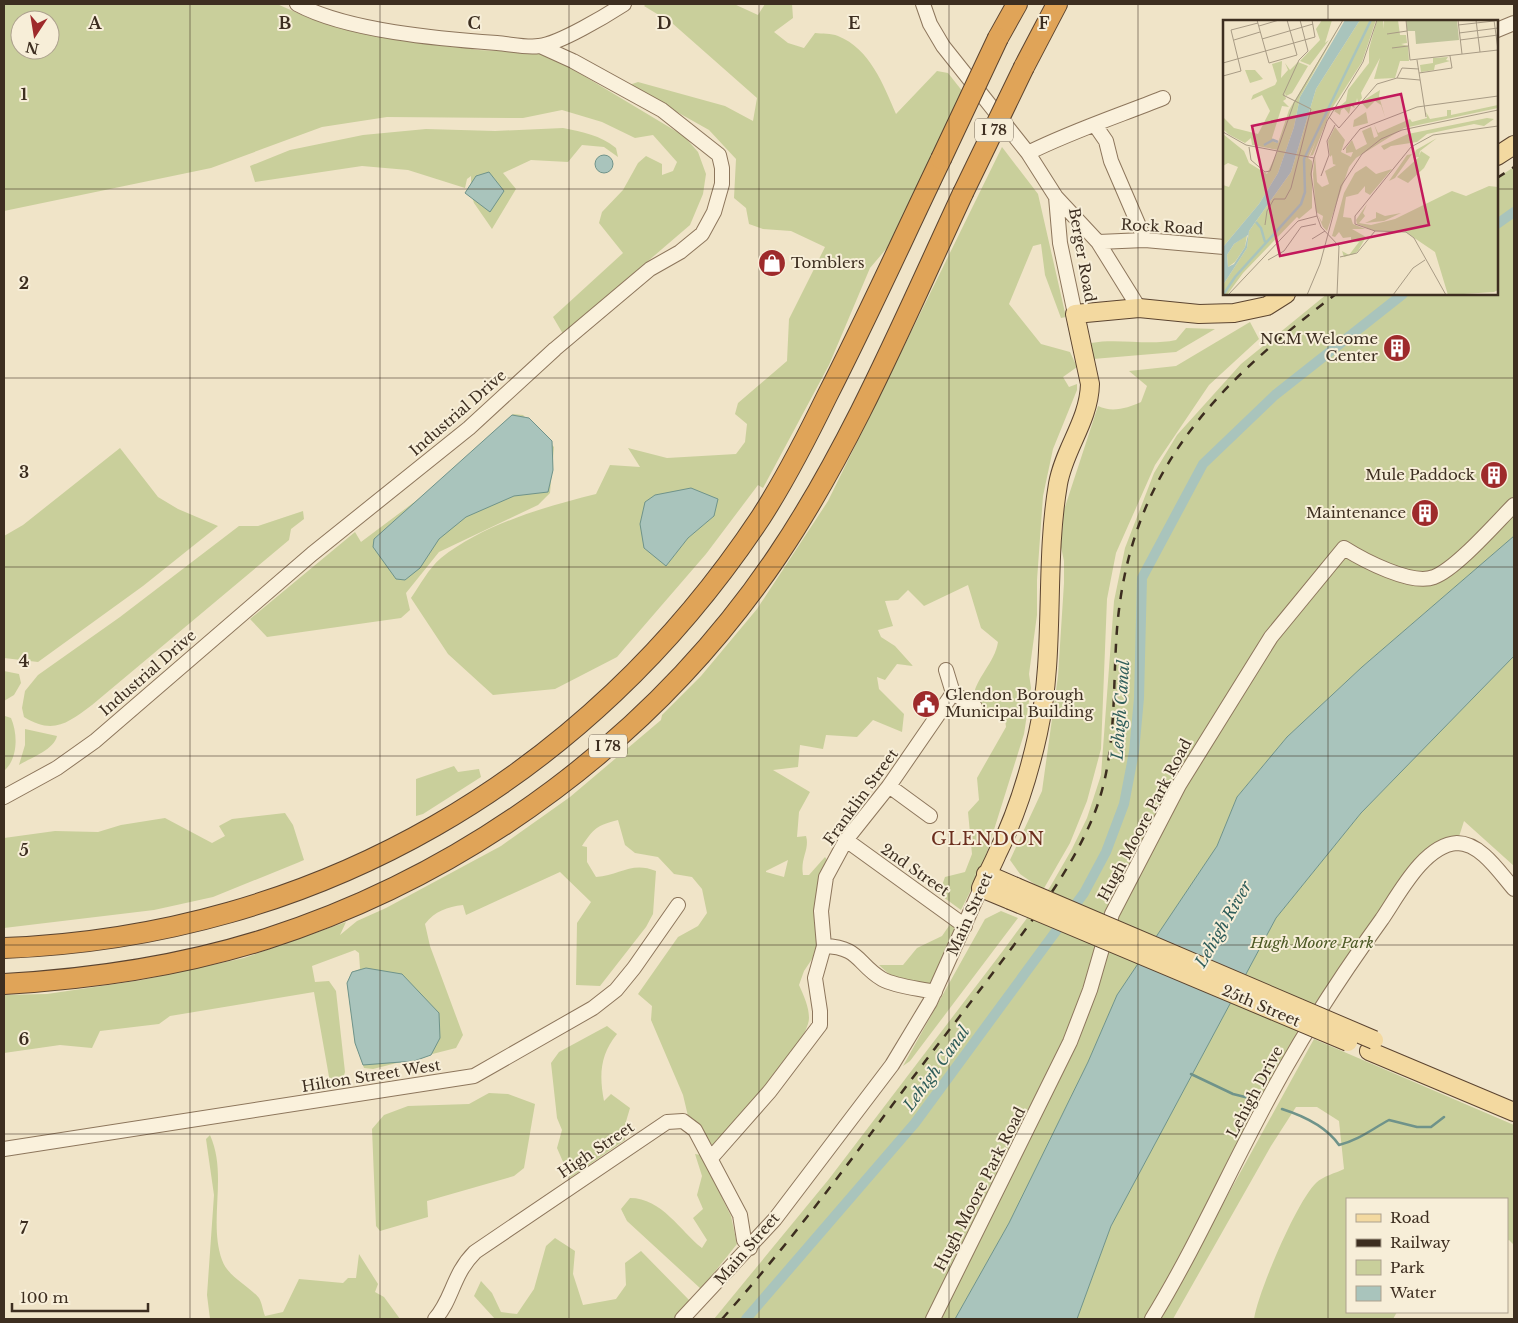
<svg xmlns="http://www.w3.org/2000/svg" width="1518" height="1323" viewBox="0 0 1518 1323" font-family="'Libre Baskerville',serif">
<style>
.green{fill:#c9cf9b;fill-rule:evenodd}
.water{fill:#a9c4bc;stroke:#6f938a}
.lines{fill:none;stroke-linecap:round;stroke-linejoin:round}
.stream{stroke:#6f938a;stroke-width:2.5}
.canal{stroke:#a9c4bc;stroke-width:10}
.minor-casing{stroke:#8d765c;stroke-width:16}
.major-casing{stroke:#5b4430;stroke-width:20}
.highway-casing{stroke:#5b4430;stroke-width:22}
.minor{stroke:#faf1dc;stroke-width:14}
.major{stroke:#f3d9a0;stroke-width:18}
.highway{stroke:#e0a458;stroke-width:20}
.rail{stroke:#3d2e20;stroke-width:2.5;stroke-dasharray:9 9;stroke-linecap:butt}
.major-bridge-casing{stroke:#5b4430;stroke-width:20;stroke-linecap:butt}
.highway-bridge-casing{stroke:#5b4430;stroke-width:22;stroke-linecap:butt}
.major-bridge{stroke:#f3d9a0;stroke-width:18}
.highway-bridge{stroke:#e0a458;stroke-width:20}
.grid{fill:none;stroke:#3d2e20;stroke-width:1;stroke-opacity:0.55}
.labels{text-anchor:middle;stroke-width:4;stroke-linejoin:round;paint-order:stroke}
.shield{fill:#f7eed8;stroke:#756857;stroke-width:1}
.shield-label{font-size:14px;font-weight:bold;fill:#3d2e20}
.street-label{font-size:15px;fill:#3d2e20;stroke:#f7eed8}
.poi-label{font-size:15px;fill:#3d2e20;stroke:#f7eed8;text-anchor:end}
.park-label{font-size:15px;font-style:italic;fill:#4d5a26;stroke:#f7eed8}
.water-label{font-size:16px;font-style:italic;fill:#2f5d5a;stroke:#f7eed8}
.quarter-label{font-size:18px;letter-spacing:1px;fill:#6b2e1e;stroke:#f7eed8}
.inset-river{fill:none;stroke:#a9c4bc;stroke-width:2.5}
.inset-road{fill:none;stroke:#a89b85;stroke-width:1}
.view{fill:#c2185b;fill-opacity:0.15;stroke:#c2185b;stroke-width:2.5}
.inset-edge{fill:none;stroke:#3d2e20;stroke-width:2.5}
.grid-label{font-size:16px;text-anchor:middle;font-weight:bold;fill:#3d2e20;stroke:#f7eed8;stroke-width:4;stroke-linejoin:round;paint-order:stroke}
</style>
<rect width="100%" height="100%" fill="#f0e4c8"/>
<!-- green -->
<path class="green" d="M4,4H277L311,19L350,29L478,50L542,53L559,61L684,136L698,152L706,174L703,194L690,225L563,334L553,317L623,253L599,223L602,212L623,190L638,163L646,156L662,164V175L673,171L677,162L653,135L635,138L602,122L562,110L523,118L387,117L322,127L211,168L4,211ZM20,20H50V50H20Z
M646,4H734L758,15L765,4H792L793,18L774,32L788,43L804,48L815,33C822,34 831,33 838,36C870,49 883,84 896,114L937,71L948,73L963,92L887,248L870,268L829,365L763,488L758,485L706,554L617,657L555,689L493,695L448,654L411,598C420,585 429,568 441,558C484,524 544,507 596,494L610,465L640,467L628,448L667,458L736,454L745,442L747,424L735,414L738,403L787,361L789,319L825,247L791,231L763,229L749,224L746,208L734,198L736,159L709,130L629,85L638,82L725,106L753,121L757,98L672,23L644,6ZM655,495L714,516L688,538L666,566Z
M563,128C583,132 600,135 616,148L618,157L604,147L582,145L568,162L531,160L503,173L516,189L492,229L474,203L471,194V176L467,179L465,188L408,170L362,166L255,182L250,166L290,150L363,135L426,129L495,131Z
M1002,147L1038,194L1066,317L1061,318L1045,275L1041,244L1033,246L1009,304L1041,344L1070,352L1077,367L1063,377L1069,387L1077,384V390L1053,449L1043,496L1037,580V615L1029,674L1031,688L1024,734L982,868L961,910L939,894L945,877L965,872L972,854L968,812L979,800L977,778L1006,727L1005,719L973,699C975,678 995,663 998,642L981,628L968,585L924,606L908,590L898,600L885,601L893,626L878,630L881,637L895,646L913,666L897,664L885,680L877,677L879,689L904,714L902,732L873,720L857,737L826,735L823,749L800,745L798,767L773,770L810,792L799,812L797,837L806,836C810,849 800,858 803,875H809L825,857L828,861L816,932V953L804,971L799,985C804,996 809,1007 809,1018C809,1044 732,1124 713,1146L688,1116L683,1095L651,1020L652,1006L638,994L678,937L698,926L707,913L702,889L692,877L674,874L658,857L635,853L625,845L618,820C596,826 594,828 582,846L587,847V862L596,877C620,875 632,861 656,871L653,914L646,927L600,986L576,985L577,923L591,902L560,872L466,915L463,905C447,907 435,911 425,924L430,946L463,1035L456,1048L373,1069L364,1068L355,1043L347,983L352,972L360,969L359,953L355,950L312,966L315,982L329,981L336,991L345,1072L341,1085L331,1088L314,992L170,1016L159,1024L100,1031L92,1048L60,1045L4,1053V995L47,994L142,980L244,958L346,922L340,935L357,921L386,908L501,846L570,797L661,720L662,715L701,676L757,609L828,501ZM788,860L784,877L766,872V871Z
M1514,167V536L1362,667L1287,737L1237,797L1217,846L1117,995L1088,1062L1009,1223L955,1319H714L829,1179L1002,952L1050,887L1072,849L1087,818L1101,775L1114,601L1125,548L1154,473L1177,435L1241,364L1327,294H1497V178Z
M1250,322L1259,339L1209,385L1155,465L1116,553L1107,599L1101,749L1087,801L1070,843L1043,890L1020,874L1010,860L1042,791L1058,676L1064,583V561L1061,547L1064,510L1098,406C1112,413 1128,408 1141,402L1147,386L1129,371L1176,366Z
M1186,328L1215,329L1176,352L1093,359L1091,343C1119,338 1148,346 1176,340Z
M513,414L523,415L554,447L550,493L538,505L439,552L406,593L410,610L401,618L267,637L250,619L355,532L361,542L433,488Z
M120,448L158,497L178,509L218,526L143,586L38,662L4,658V536L23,525Z
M303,511L304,519L291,529L289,540L92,705C68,723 53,735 24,717L22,708L25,691L38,675L120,617L239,526H258Z
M1514,656V866L1464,821L1457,843L1441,847L1335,984L1166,1307L1314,1039L1514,1125V1245L1509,1240L1507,1241V1199H1347V1312H1397L1393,1319H1254C1258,1292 1297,1201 1316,1183C1323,1176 1336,1173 1344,1169L1339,1121L1317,1107H1296L1271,1146L1173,1319H1077L1111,1226L1276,918L1361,813Z
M4,671L19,674L21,683L14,695L4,701Z
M5,716L11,718C18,734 18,759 4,771Z
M25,729L57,736C54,750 30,758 19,765L25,745Z
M454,766L458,772L479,769L481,777L423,814L416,816V779Z
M285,813L293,825L304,860L297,863L213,897L154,910L4,928V838L55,831L98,832L121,825L165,818L212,843L225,836L219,826L232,819Z
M1001,911L1018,918L910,1061L903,1066L985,919Z
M951,923L957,928L934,980L927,986L890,975L879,965H903L917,948L942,936Z
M607,1026L617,1034C600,1055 599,1075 604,1101L611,1094L630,1108L625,1125V1140L570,1178L557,1148L562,1130L557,1118L551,1063L559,1052Z
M489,1093L508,1094L535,1104L524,1168L514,1176L427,1201L428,1217L380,1231L376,1226L372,1129L384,1115L408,1106L469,1104Z
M210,1135C228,1175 208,1220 222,1260C228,1277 248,1285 259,1298C262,1303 263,1311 265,1316L283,1312L299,1279L343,1283L348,1278H356L359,1254L378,1284L375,1292L384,1297L400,1319H210L207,1295L214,1195L206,1139Z
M695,1154L701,1155L731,1216L737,1244L701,1289L627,1221L621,1209L630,1198C662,1198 680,1231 702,1248L707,1240L693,1218L703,1209L697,1195L702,1176Z
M555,1238L575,1251L573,1274L583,1305L616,1299L626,1285L625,1263L641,1251L691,1302L673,1319H495L474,1296L481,1281L492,1293L501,1312L517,1314L534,1289L546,1246Z"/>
<!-- water -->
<path class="water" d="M595 164a9 9 0 1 1 18 0a9 9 0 1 1-18 0Z
M489,172L504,191L490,212L465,193L476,176Z
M512,415L529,418L552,441L553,470L548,492L514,496L466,517L439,539L420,568L405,580L396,579L373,547L374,539Z
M691,488L718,499L714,516L688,538L666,566L644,548L640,524L645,502L655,495Z
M1514,536V656L1361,813L1276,918L1111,1226L1077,1319H955L1009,1223L1088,1062L1117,995L1217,846L1237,797L1287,737L1362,667Z
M366,968L402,974L439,1013L440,1038L431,1055L414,1061L363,1065L355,1043L347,983L352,972Z"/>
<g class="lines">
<!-- stream -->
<path class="stream" d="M1191,1074L1233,1094L1249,1098
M1282,1109C1304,1116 1326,1126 1339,1145C1359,1140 1372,1129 1389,1120L1417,1127H1431L1444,1117"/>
<!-- canal -->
<path class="canal" d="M1497,224L1514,212
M746,1319L915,1123L1084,893L1106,852L1124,804L1134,752L1139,698L1142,578L1203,464L1275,395L1403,294"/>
<!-- minor casing -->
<g class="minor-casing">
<path id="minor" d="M297,4C347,31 440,39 497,43C510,44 527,48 539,46C559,44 607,15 624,4
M923,4L930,24L943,46L1028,153L1056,197L1060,243L1075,314
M1497,30L1514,23
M1095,125L1106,141L1111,161L1145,240
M1028,153C1072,131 1118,116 1163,98
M1056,197L1098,242L1139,308
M1098,242L1145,240L1224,247
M946,670L953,693L975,707
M889,786L930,816
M4,797L57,768L95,741L312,554L469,428L555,349L650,269L680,252L702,234L714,212L722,184V168L719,155L662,110L573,61L540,46
M846,840L965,926
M824,946C860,947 857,964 882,979C897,987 918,988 935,992
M4,1149L474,1076L593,1008L616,990L634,968L678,905
M711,1158L770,1091L820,1025V1011L815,978L824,946L821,911L826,877L846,840L889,786L953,693
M435,1319C453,1299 452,1275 475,1252L667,1122L683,1121L695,1130L740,1215L744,1240L750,1248
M682,1319L775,1219L892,1065L930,1002L981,888
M933,1319L1070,1042L1090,990L1112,914L1179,785L1271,637L1344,548C1363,560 1412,586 1434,577C1456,569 1496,523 1514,505
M1152,1319C1202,1237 1239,1148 1287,1065C1316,1014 1348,966 1382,919C1399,894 1424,845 1457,843C1481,843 1500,873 1514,889"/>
</g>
<!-- major casing -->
<g class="major-casing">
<path id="major" d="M1497,156L1514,145
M986,874L1016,887
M1010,900L981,888C986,876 992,866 997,854C1016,816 1029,774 1038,733C1056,651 1044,566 1058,484C1064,449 1089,421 1090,384L1075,314L1139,308L1199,314L1234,313L1267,306L1286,294
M1369,1051L1514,1112"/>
</g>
<!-- highway casing -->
<g class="highway-casing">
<path id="highway" d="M998,38L1017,4
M1024,67L1057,4
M4,948C317,936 588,778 761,517C786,478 807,437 827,396C867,318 903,238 941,159
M4,984C93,979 181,966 266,939C472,873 657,735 778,555C852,445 907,313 963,193"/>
</g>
<!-- minor -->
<use href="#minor" class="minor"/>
<!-- major -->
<use href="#major" class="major"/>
<!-- highway -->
<use href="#highway" class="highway"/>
<!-- rail -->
<path class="rail" d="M1497,178L1514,167
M722,1319C799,1233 866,1139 936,1047C961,1015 986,982 1011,949C1041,909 1070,869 1090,824C1118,762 1112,694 1117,629C1130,470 1216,385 1336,294"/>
<!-- major-bridge casing -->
<g class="major-bridge-casing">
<path id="major-bridge" d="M1016,887L1374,1040
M1010,900L1348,1042"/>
</g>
<!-- highway-bridge casing -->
<g class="highway-bridge-casing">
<path id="highway-bridge" d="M941,159L998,38
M963,193L1024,67"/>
</g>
<!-- major-bridge -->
<use href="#major-bridge" class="major-bridge"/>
<!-- highway-bridge -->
<use href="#highway-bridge" class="highway-bridge"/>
</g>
<!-- grid -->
<path class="grid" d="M190,4V1319M380,4V1319M569,4V1319M759,4V1319M949,4V1319M1138,4V1319M1328,4V21M4,189H1224M1497,189H1514M1328,294V1319M4,378H1514M4,567H1514M4,756H1514M4,945H1514M4,1134H1514"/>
<!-- icons -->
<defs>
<g id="shop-disc" transform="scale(1.4375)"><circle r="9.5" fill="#9e2a2b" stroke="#f7eed8"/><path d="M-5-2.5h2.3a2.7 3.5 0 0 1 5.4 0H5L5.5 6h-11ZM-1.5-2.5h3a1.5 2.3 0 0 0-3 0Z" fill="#fff"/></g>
<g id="building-disc" transform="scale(1.4375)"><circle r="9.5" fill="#9e2a2b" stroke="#f7eed8"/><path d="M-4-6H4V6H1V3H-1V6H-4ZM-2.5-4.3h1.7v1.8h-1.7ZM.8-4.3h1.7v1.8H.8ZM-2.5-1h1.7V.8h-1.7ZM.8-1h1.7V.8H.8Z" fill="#fff"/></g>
<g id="civic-disc" transform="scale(1.4375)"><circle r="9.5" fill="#9e2a2b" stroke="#f7eed8"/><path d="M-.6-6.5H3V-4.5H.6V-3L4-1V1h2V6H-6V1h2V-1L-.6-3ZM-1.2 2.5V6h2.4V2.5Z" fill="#fff"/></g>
</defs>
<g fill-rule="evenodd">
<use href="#shop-disc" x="772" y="263"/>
<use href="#building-disc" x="1397" y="348"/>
<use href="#building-disc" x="1494" y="475"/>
<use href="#building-disc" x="1425" y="513"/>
<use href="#civic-disc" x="926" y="704"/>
</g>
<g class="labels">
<!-- shield labels -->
<g class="shield">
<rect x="975" y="118.5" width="38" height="23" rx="4"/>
<rect x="589" y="734.5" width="38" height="23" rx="4"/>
</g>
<g class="shield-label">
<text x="994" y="135">I 78</text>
<text x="608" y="751">I 78</text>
</g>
<!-- street labels -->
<g class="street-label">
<text transform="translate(1162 227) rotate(3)" y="5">Rock Road</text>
<text transform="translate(1082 255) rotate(80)" y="5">Berger Road</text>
<text transform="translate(458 413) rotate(-41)" y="5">Industrial Drive</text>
<text transform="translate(148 673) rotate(-41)" y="5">Industrial Drive</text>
<text transform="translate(861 797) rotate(-54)" y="5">Franklin Street</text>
<text transform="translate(1145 820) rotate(-62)" y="5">Hugh Moore Park Road</text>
<text transform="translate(915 870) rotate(35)" y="5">2nd Street</text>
<text transform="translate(970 914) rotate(-66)" y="5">Main Street</text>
<text transform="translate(1261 1006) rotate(23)" y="5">25th Street</text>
<text transform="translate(371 1076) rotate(-9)" y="5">Hilton Street West</text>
<text transform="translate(1255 1092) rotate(-62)" y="5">Lehigh Drive</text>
<text transform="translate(596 1150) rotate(-34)" y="5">High Street</text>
<text transform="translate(980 1189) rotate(-63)" y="5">Hugh Moore Park Road</text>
<text transform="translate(747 1249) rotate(-49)" y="5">Main Street</text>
</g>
<!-- poi labels -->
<g class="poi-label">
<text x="791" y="268" text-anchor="start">Tomblers</text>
<text x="1378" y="344">NCM Welcome<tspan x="1378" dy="17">Center</tspan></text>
<text x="1475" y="480">Mule Paddock</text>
<text x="1406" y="518">Maintenance</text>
<text x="945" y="700" text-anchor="start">Glendon Borough<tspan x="945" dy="17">Municipal Building</tspan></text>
</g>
<!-- park labels -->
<g class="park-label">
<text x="1312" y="948">Hugh Moore Park</text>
</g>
<!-- water labels -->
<g class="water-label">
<text transform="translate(1120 710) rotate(-86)" y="6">Lehigh Canal</text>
<text transform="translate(1223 924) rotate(-60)" y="6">Lehigh River</text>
<text transform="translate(936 1068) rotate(-54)" y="6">Lehigh Canal</text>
</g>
<!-- quarter labels -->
<g class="quarter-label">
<text x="988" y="845">GLENDON</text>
</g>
</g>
<!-- overview -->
<g transform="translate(1223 20)">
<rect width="275" height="275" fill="#f0e4c8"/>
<path d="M99,0H109L102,23L106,20L87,45L77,41L97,20L93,9ZM120,0L77,77L71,107L55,153L36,184L0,227V165L6,167L15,147L5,143L0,146V114L21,131L26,143L44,154L55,130L29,125L28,118L22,123L5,114L0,109V97L11,108L35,114L47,91L39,75L28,80L30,75L52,65L54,61L49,44L59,41L58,58L65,50L62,43L67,50L75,42L85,46L69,73L63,76L61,71L63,79L60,81L66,87L59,86L49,118L51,122L55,123L66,90ZM137,0H153L139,42L108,90L90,135L87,136L93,121L85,138L89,141V188L76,199L74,197L20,253L4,275H0V265L24,228L26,211L68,152L93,69ZM154,0H160L161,9V0H175L177,15H183L184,23L178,24L185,26L186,41H177L172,58L151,59L157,38L138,73L139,78L135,83L134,78L133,84H130L132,88L128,86L126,94L121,88L118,90L117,95L111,91L123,81L125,70L146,43V29ZM225,37L223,40L227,41L212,45L211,50L198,52L197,45L210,43V38ZM22,50H32L40,59L27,63ZM157,70L156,76L162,97L158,85L152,81L144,89L138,82ZM275,85V88L181,108L133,138L126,147L104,211L100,207L95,195L99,202L100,196L93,192L90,154L92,135L94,162L99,167L106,164L102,151L113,145L110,144L109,135L107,137L105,121L112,107L122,120L118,132L128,137L130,132L123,133V128L129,120L133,130L144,124L139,111L148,107L151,118L155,116L151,104L155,113L187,99L189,102L204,98L203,92L207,99L224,96V90H228V95ZM143,92L145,103L130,107L131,100ZM264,98L271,99L261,106L251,104L204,114L194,122L168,126L161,130L158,126L185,114ZM214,118L197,131L196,136L198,131L207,137L201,148L185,163L174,157L196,137L190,138L193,130ZM189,134L172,158L166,161L184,135ZM143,146L153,154L169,149L147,175L142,172V166L135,174L123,177L120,197L128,198L130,204L142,209H129L143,217L135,231L131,234L121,237L119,231L126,235L136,222L128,221V217L120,218L116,212L112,217L109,216L114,199L121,173L132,153ZM266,166L275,167V270L271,272L225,275L212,232L181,211H152L134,204L133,200L144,184L140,193L142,196L136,203L148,205L172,199L229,171L243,176ZM153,192L162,196L178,193L161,201L142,203L153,198ZM24,215L22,227L12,242L5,247L4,235L11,224Z" fill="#c9cf9b"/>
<path d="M183,0H234L236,20L193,24L192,11H184Z" fill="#bfc49a"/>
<path d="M122,0H137L93,69L68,152L26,211L24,228L0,265V227L36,184L55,153L71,107L77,77ZM25,215L22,227L11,244L5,247L4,235L11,224Z" fill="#a9c4bc" fill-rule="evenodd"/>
<path class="inset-river" d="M41,125L50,120L55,122M33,202L38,208L42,222M0,275L12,257L78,184L82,172L81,139L148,0"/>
<path class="inset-road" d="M34,0L46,43L74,35M64,0L74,35M183,0L187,40L275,30M235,0L239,34M253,0L257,32M271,0L275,30M235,5L271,1M36,6L56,0M8,10L35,3M236,13L275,8M164,14L184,11M39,19L90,4M11,20L37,12M237,20L275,15M169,28L185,26M194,40L203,97M0,43L92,17L89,0M196,53L229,48L227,36M0,56L18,51L8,10M174,58L179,48L196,49M106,97L116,108L154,64L174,58L197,60M0,112L23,125L91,138L88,154L94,196L75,201L5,275M26,127L28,140L42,152L47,151L71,83L120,0M120,130L137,109L194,87L275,76M91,138L104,101L140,42L154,0M98,156L106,135L104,121L112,105M94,196L98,207L116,226L114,275M42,205L44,191L51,179H62L68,168L88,89L60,75L76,40L85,31L77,0M152,211L132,204V196L188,127L210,115L275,106M89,219L102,211M117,237L134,233L152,211L183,212L191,218L223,275M45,240L61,231L78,207L93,204M84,275L97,244L118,166L139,134L158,119L179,110L275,90M170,275L190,248L202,240"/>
<path class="view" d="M178,74L206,205L57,236L29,106Z"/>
<rect width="275" height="275" class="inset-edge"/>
</g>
<g class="grid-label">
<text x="95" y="29">A</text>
<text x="285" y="29">B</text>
<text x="474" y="29">C</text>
<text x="664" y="29">D</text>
<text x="854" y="29">E</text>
<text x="1044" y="29">F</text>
<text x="24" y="100">1</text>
<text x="24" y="289">2</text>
<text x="24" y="478">3</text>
<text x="24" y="667">4</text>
<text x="24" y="856">5</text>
<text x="24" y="1045">6</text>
<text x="24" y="1234">7</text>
</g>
<!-- border -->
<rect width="1518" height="1323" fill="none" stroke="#3d2e20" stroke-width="10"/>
<!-- legend -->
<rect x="1346" y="1198" width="162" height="115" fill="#f7eed8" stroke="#ada18e"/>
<rect x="1356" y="1214" width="25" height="8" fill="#f3d9a0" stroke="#ada18e"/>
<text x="1390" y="1223" font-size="15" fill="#3d2e20">Road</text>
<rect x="1356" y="1239" width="25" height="8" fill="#3d2e20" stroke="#ada18e"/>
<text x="1390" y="1248" font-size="15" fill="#3d2e20">Railway</text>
<rect x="1356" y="1260" width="25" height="15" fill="#c9cf9b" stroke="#ada18e"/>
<text x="1390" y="1273" font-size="15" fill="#3d2e20">Park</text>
<rect x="1356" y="1286" width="25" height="15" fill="#a9c4bc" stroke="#ada18e"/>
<text x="1390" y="1298" font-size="15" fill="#3d2e20">Water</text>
<!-- north arrow -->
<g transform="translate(35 35) rotate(192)"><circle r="24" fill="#f7eed8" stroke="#ada18e"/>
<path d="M0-4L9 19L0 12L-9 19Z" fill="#9e2a2b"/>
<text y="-8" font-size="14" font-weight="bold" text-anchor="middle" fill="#3d2e20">N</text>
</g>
<!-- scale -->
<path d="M12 1303v8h136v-8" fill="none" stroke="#3d2e20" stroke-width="2.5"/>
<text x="20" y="1303" font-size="15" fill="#3d2e20" stroke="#f7eed8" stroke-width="4" paint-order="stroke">100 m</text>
</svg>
